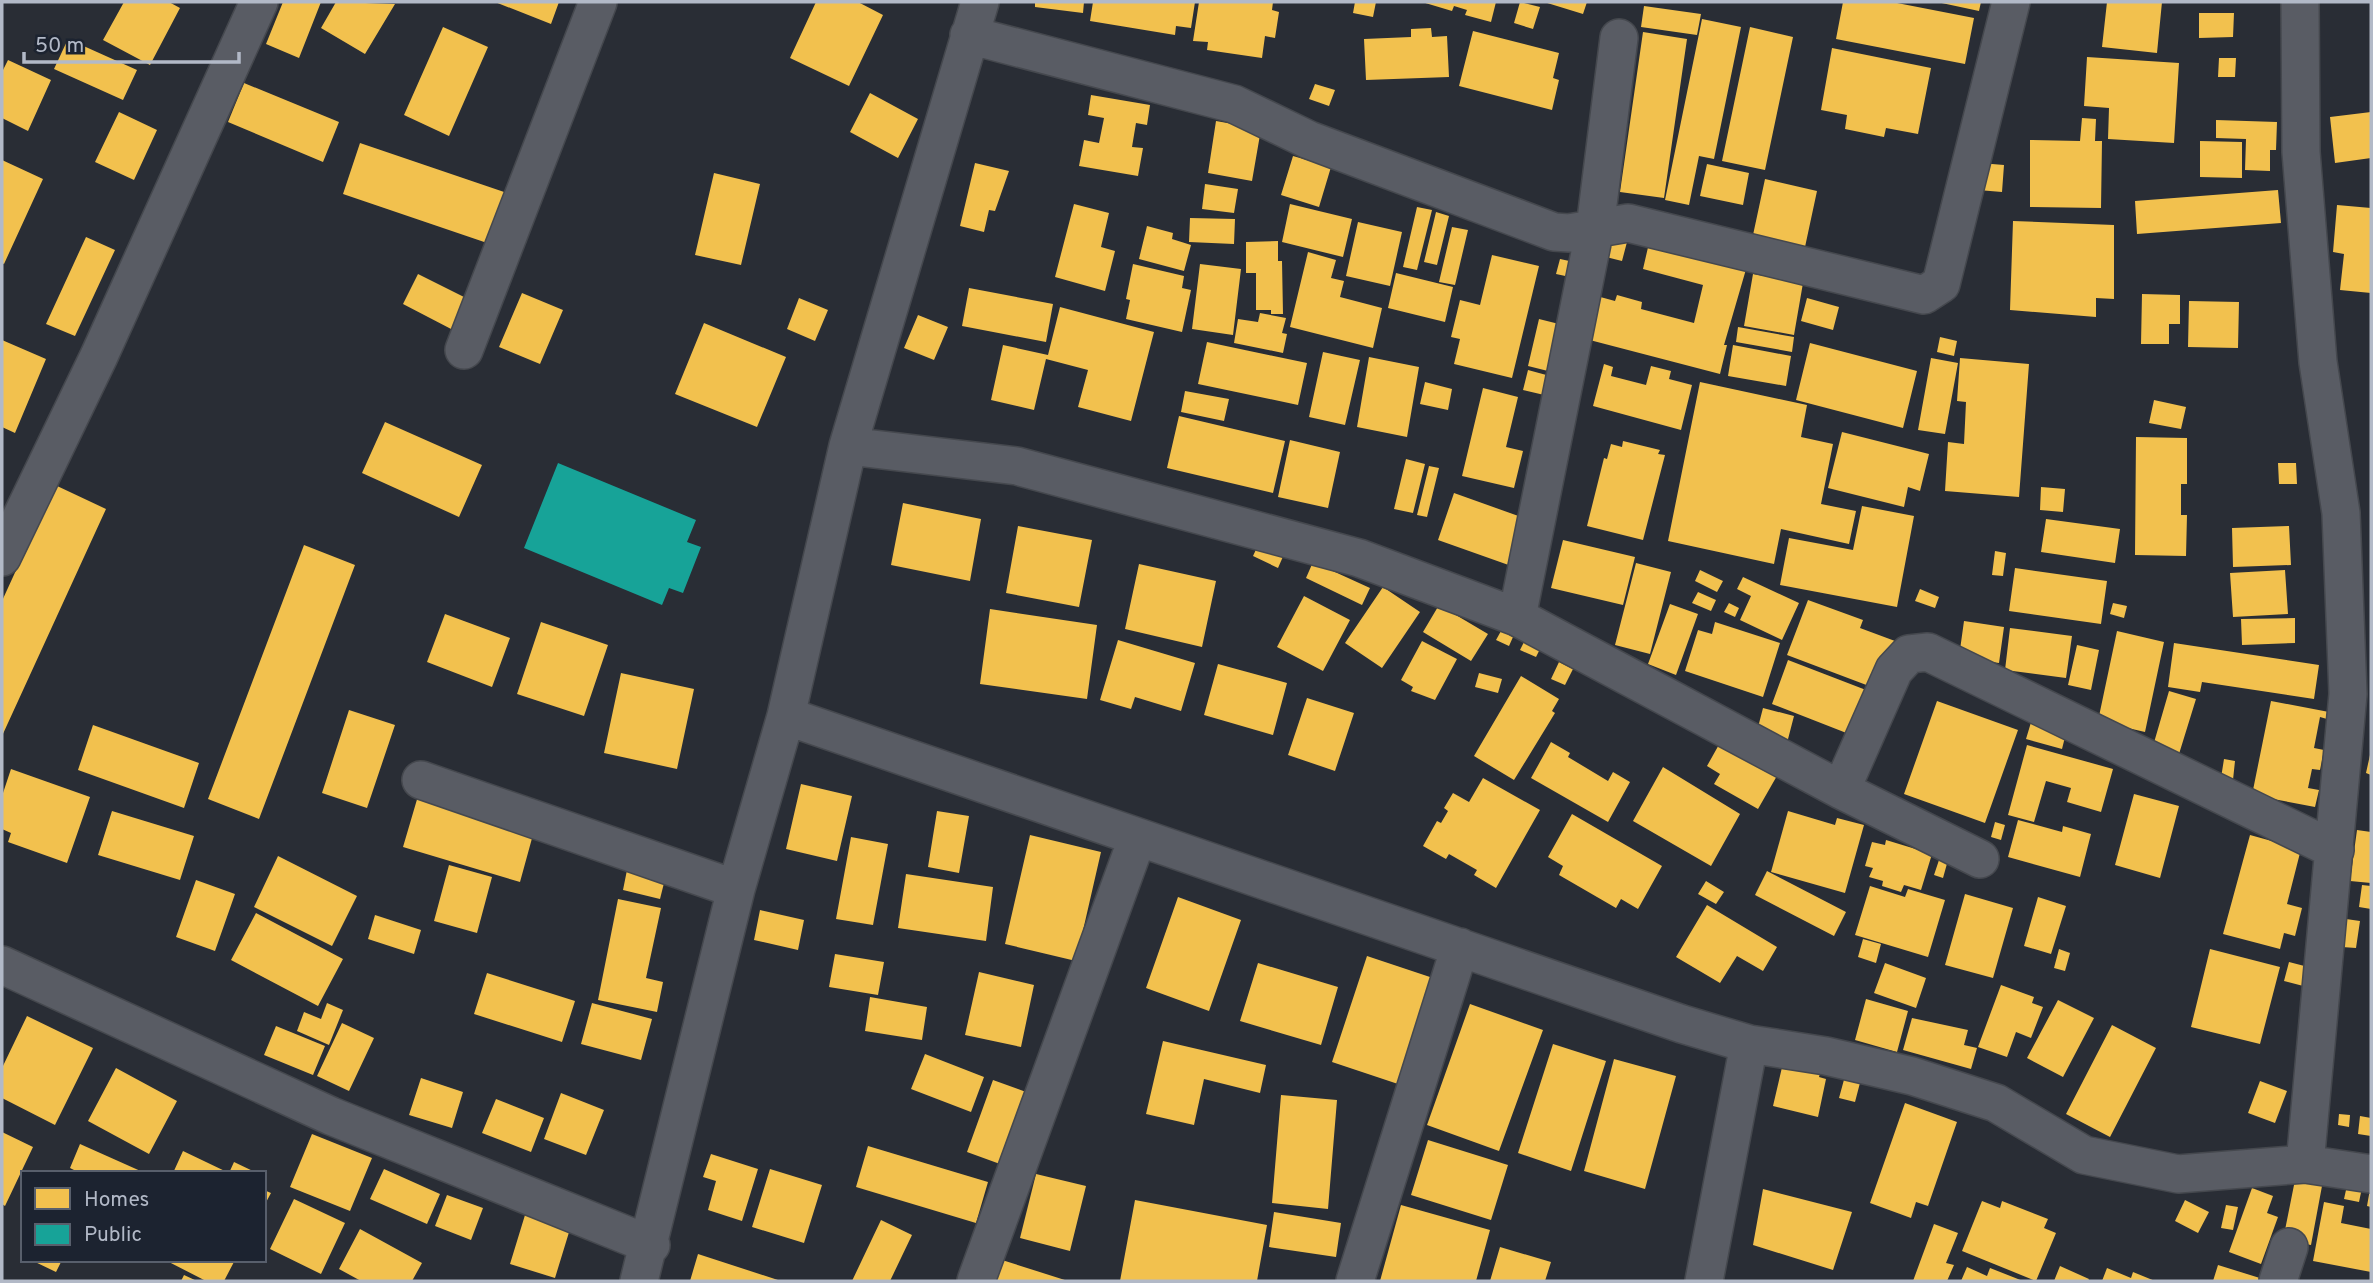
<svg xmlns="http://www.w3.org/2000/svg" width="2373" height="1283" viewBox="0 0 2373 1283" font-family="Overpass,sans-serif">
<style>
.homes{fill:#f2c14e}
.public{fill:#17a398}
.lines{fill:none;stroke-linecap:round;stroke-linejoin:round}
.minor-casing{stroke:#45484e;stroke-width:40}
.minor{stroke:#595c64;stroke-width:37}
</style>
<rect width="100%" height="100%" fill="#292d35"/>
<!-- homes -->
<path class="homes" d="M124,2H169L180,8L150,65L103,40Z
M283,2H321L299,58L266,44Z
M336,2L395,4L365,54L321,28Z
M495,2H559L551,24Z
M816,2H858L883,15L849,86L790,58Z
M1035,2H1084L1083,13L1035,7Z
M1093,2H1195L1191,28L1176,26L1175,35L1090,21Z
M1199,2H1273L1272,10L1279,12L1275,38L1265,36L1262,58L1207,50L1208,42L1193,41Z
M1355,2H1376L1373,17L1353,13Z
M1422,2H1496L1491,22L1465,15L1467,10L1454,6L1452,11Z
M1520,2L1540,7L1533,29L1514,23Z
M1544,2H1587L1583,14Z
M1843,2H1892L1974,18L1965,64L1836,39Z
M1937,2H1981L1979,11Z
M2107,2H2162L2157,53L2102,47Z
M1644,6L1701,14L1697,35L1641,27Z
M2199,13H2234L2233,37L2199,38Z
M1702,19L1741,27L1714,159L1699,156L1689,205L1665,200Z
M443,27L488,47L449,136L404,115Z
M1750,27L1793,37L1765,170L1722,161Z
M1431,28L1432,37L1447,36L1449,77L1366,80L1364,39L1411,37V29Z
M1473,31L1559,53L1553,78L1559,80L1552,110L1459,86Z
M1643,32L1687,39L1664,198L1620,192Z
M68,39L137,70L123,100L54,69Z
M1832,48L1931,68L1918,134L1886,128L1884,137L1845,129L1847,115L1821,110Z
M2087,57L2179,63L2174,143L2108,139L2109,108L2084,106Z
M2219,58H2236L2235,77H2218Z
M8,60L51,80L28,131L2,118V72Z
M244,83L339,122L323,162L228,122Z
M1315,84L1335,90L1329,106L1309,99Z
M870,93L918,119L898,158L850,132Z
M1091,95L1150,105L1147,125L1136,123L1132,147L1143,148L1138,176L1079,166L1084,140L1099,143L1104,118L1088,115Z
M119,112L157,130L134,180L95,162Z
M2371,112V158L2335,163L2330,117Z
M2082,118L2096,119L2095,141H2102L2101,208L2030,207V140L2080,141Z
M2216,120L2277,122L2276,150H2270V171L2245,170L2246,139L2216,138Z
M1216,121L1261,129L1252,181L1208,173Z
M2200,141L2242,142V178L2200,177Z
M360,143L510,194L493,245L343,194Z
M1293,156L1331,167L1319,207L1281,195Z
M2,160L43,179L4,264L2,263Z
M975,163L1009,171L995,211L989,210L984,232L960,226Z
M1980,163L2004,165L2002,192L1978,190Z
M1707,164L1749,173L1743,205L1700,196Z
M714,173L760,184L741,265L695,255Z
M1765,179L1817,191L1805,247L1753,235Z
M1205,184L1238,189L1234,213L1202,209Z
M2278,190L2281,223L2137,234L2135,201Z
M1074,204L1109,213L1101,247L1115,251L1105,291L1055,277Z
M1290,204L1352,219L1343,257L1282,242Z
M2337,205L2371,208V293L2340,290L2344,254L2333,252Z
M1417,207L1432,210L1417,270L1403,267Z
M1436,212L1449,216L1437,265L1424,262Z
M1190,218L1235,219L1234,244L1189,242Z
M2013,221L2114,225V299L2096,298V317L2010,310Z
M1358,222L1402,232L1390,286L1346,276Z
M1147,226L1173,233L1172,239L1191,245L1184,271L1139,259Z
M1452,227L1468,230L1455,285L1439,282Z
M86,237L115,250L75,336L46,324Z
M1605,237L1627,242L1622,261L1602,256Z
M1278,241V261H1282L1283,314H1271V310H1256V273H1246V242Z
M1649,243L1749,259L1724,345H1727L1720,374L1582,338L1593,295L1615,301L1617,295L1642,302L1641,309L1694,323L1703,285L1643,269Z
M1308,252L1336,260L1331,278L1344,281L1340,297L1382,308L1373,348L1290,327Z
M1492,255L1539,266L1512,378L1454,364L1460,339L1451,337L1460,300L1480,305Z
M1560,259L1574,262L1570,277L1556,274Z
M1133,264L1184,276L1182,288L1191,290L1182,332L1126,319L1130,300L1126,299Z
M1200,264L1241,269L1233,335L1192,329Z
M1396,273L1453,287L1445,322L1388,308Z
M418,274L468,299L453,330L403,304Z
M1753,274L1803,283L1794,335L1744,326Z
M969,288L1053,304L1046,342L962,326Z
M522,293L563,310L540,364L499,347Z
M2142,294L2180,295V324H2169V344H2141Z
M799,298L828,310L815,341L787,329Z
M1807,298L1839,307L1833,330L1801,321Z
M2189,301L2239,302L2238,348L2188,347Z
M1060,307L1154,332L1131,421L1078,407L1088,370L1046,359L1034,410L991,400L1003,345L1048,355Z
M1260,313L1286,318L1282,333L1287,334L1283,353L1234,343L1238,319L1258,322Z
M918,315L948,327L934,360L904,348Z
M1539,319L1559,324L1560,374L1528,366Z
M704,323L786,357L757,427L675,394Z
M1738,327L1794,337L1792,352L1736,342Z
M1940,337L1957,341L1954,356L1937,352Z
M2,340L46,359L15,433L2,427Z
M1207,342L1307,363L1298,405L1198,384Z
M1810,343L1917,371L1903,428L1796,400Z
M1733,345L1791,356L1786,386L1728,376Z
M1323,352L1360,360L1345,425L1309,417Z
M1369,357L1419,367L1407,437L1357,427Z
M1931,358L1958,363L1945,434L1918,430Z
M1960,358L2029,364L2019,497L1945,491L1948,442L1964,444L1966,402L1957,401Z
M1604,364L1613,367L1611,376L1646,385L1651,366L1671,371L1669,379L1692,385L1681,430L1593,406Z
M1528,370L1561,379L1557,398L1523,390Z
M1425,382L1452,389L1448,410L1420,404Z
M1700,382L1807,405L1801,437L1833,444L1821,504L1856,511L1849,544L1781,529L1774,564L1668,541Z
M1483,388L1518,397L1506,447L1523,451L1514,488L1462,476Z
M1185,391L1229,399L1224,421L1181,412Z
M2154,400L2186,407L2181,429L2149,423Z
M1179,416L1285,441L1273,493L1167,468Z
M385,422L482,465L459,517L362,473Z
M1842,432L1929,454L1920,491L1908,487L1904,507L1828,488Z
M2136,437L2187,438V484H2181V515H2187L2186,556L2135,555Z
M1290,440L1340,452L1328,508L1278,497Z
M1623,441L1660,450L1658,454L1665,455L1643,540L1587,526L1604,458L1607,459L1611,444L1622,447Z
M1406,459L1425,464L1413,513L1394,509Z
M2278,463H2296L2297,484H2279Z
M1429,466L1439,468L1427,517L1417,515Z
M55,485L106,509L2,736V601Z
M2041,487L2065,489L2063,512L2040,510Z
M1454,493L1524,518L1517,568L1438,540Z
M903,503L981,519L970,581L891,565Z
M1862,506L1914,516L1897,607L1780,585L1789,538L1853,550Z
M2046,519L2120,529L2115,563L2041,552Z
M1018,526L1092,540L1079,607L1006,593Z
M2289,526L2291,565L2233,567L2232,528Z
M1563,540L1635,557L1623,605L1551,588Z
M1260,541L1285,552L1278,568L1253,556Z
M304,545L355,565L259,819L208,799Z
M1995,551L2006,553L2003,576L1992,575Z
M1313,562L1370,588L1362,605L1306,578Z
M1636,563L1671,572L1650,654L1615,645Z
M1139,564L1216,581L1202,647L1125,629Z
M2015,568L2107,581L2101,624L2009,611Z
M1700,570L1723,581L1717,592L1695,581Z
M2285,570L2288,614L2233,617L2230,573Z
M1743,577L1799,603L1782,640L1740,620L1751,596L1737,589Z
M1383,587L1420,612L1382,668L1345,643Z
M1920,589L1939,597L1935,608L1915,601Z
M1698,592L1716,600L1711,611L1692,603Z
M1304,596L1350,620L1323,671L1277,647Z
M1808,600L1863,620L1860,628L1895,641L1877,689L1787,655Z
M1729,603L1739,608L1735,617L1724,612Z
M2113,603L2127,606L2124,618L2110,614Z
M1670,604L1698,614L1676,675L1648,664Z
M1439,605L1488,634L1471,661L1423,632Z
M990,609L1097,625L1087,699L980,684Z
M445,614L510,638L492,687L427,662Z
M2295,618V643L2242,645L2241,619Z
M1964,621L2004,627L1999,663L1959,657Z
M541,622L608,645L584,716L517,694Z
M1715,622L1780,643L1763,697L1685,671L1698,630L1712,634Z
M2010,628L2072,636L2066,678L2005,670Z
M1501,631L1513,637L1509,646L1496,640Z
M2117,631L2164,642L2145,732L2098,721Z
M1118,640L1195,663L1181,711L1135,697L1131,709L1100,700Z
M1422,641L1457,659L1435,700L1411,691L1413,687L1401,680Z
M1524,642L1540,649L1536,657L1520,650Z
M2174,643L2319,665L2314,699L2202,682L2200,692L2168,687Z
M2077,645L2099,650L2091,690L2068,685Z
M1788,660L1866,690L1849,734L1772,704Z
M1559,662L1573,669L1565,685L1551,679Z
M1218,664L1287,683L1273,735L1204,715Z
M621,673L694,689L677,769L604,753Z
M1479,673L1502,679L1498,693L1475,687Z
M1521,676L1559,699L1552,711L1555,713L1514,780L1474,756Z
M2169,691L2196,699L2179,754L2153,746Z
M1307,698L1354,713L1335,771L1288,755Z
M1937,701L2018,730L1985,823L1904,794Z
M2271,701L2329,712L2327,719L2320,717L2314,748L2324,750L2320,770L2312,769L2308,788L2319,790L2315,807L2252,795Z
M1763,708L1794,716L1787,743L1756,735Z
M349,710L395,725L367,808L322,793Z
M2032,719L2067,729L2062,749L2026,739Z
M93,725L199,763L184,808L78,770Z
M1721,741L1778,774L1758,809L1714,784L1720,774L1707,766Z
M1551,742L1570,753L1568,757L1608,781L1613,772L1630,782L1608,822L1531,778Z
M2027,745L2113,769L2101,812L2067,802L2071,788L2046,781L2034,822L2008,815Z
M2370,755H2371V775L2366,773Z
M2224,759L2235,761L2233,780L2221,778Z
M1663,767L1740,814L1711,866L1633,821Z
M11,769L90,797L67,863L8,842L11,833L2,829V796Z
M1483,778L1540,810L1496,888L1474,875L1477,870L1449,854L1446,859L1423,846L1437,821L1441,823L1448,811L1444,808L1453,793L1469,802Z
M801,784L852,796L837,861L786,849Z
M2134,794L2179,806L2160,878L2115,865Z
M418,796L534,831L520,882L403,847Z
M112,811L194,836L180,880L98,855Z
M937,811L969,816L959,873L928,867Z
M1788,811L1835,825L1837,818L1864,825L1845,893L1771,872Z
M1572,814L1662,866L1638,909L1621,899L1616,908L1559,875L1563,866L1548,857Z
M2018,820L2062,832L2063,826L2091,834L2080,877L2008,857Z
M1995,822L2005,825L2001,840L1991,837Z
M2357,830L2371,832V883L2350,881Z
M1030,835L1101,852L1076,961L1005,944Z
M2250,835L2301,849L2287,904L2302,908L2295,936L2284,933L2280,949L2223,934Z
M851,837L888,844L873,925L836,919Z
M1886,840L1932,854L1921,890L1904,885L1901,892L1882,886L1883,881L1869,877L1873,868L1865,866L1872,842L1885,845Z
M278,856L357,896L332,946L254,907Z
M1940,857L1948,860L1943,878L1934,875Z
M449,865L492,877L477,933L434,921Z
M627,870L665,879L660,899L623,890Z
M1767,871L1846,912L1834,936L1755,895Z
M906,874L993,887L986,941L898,928Z
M196,880L235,894L215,951L176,937Z
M1706,881L1724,892L1716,904L1698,894Z
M2362,885L2371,886V909L2359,907Z
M1870,886L1905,897L1908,889L1945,900L1928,957L1855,935Z
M1965,894L2013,908L1993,978L1945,965Z
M1178,897L1241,920L1209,1011L1146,988Z
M2038,897L2066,906L2051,954L2024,946Z
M618,899L661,908L646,978L663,982L657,1012L598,1000Z
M1707,905L1777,947L1763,971L1737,956L1720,983L1676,957Z
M760,910L804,920L798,950L754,940Z
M256,913L343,959L318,1006L231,960Z
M375,915L421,930L414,954L368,939Z
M2346,919L2360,921L2356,948L2342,947Z
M1863,939L1881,944L1876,963L1858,957Z
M2059,949L2070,953L2065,971L2054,968Z
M2210,949L2280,967L2260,1044L2191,1027Z
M835,954L884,962L878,995L829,987Z
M1367,956L1433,978L1398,1084L1332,1062Z
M2289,962L2316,969L2311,988L2284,981Z
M1258,963L1338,987L1321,1045L1240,1021Z
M1885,963L1926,978L1916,1008L1874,993Z
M979,972L1034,985L1021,1047L965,1035Z
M487,973L575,1001L562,1042L474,1014Z
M2001,985L2034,997L2032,1003L2043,1007L2031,1038L2016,1032L2007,1057L1978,1047Z
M870,997L927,1007L922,1040L865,1031Z
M1866,999L1908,1011L1897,1052L1855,1040Z
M2058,1000L2094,1018L2063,1077L2027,1058Z
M327,1003L343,1010L329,1045L297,1031L304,1012L321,1019Z
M592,1003L652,1019L641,1060L581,1044Z
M1470,1004L1543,1030L1499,1151L1427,1125Z
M27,1016L93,1048L55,1125L2,1098V1068Z
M1912,1018L1968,1030L1964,1045L1977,1048L1971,1069L1903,1050Z
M342,1023L374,1038L349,1091L317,1076Z
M2112,1025L2156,1048L2110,1137L2066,1114Z
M276,1026L325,1046L313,1075L264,1055Z
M1163,1041L1266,1065L1260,1093L1204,1079L1194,1125L1146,1114Z
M1553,1044L1606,1061L1571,1171L1518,1153Z
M925,1054L984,1077L971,1112L911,1089Z
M1614,1059L1676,1076L1645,1189L1584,1171Z
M1823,1062L1819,1077L1826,1079L1818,1117L1773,1106L1783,1063Z
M116,1068L177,1101L149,1154L88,1121Z
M1845,1076L1861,1079L1855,1102L1839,1098Z
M421,1078L463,1092L452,1128L409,1115Z
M993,1080L1026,1092L1000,1164L967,1152Z
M2260,1081L2287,1091L2275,1123L2248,1113Z
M561,1093L604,1110L586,1155L544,1139Z
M1281,1095L1337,1100L1328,1209L1272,1203Z
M496,1099L544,1118L531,1152L482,1133Z
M1905,1103L1957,1122L1928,1206L1916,1202L1911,1218L1870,1203Z
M2339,1114L2350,1115L2349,1127L2338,1125Z
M2360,1116L2371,1118V1136L2358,1134Z
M2,1132L33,1147L5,1206L2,1204Z
M312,1134L372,1158L350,1211L290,1187Z
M1428,1140L1508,1165L1491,1220L1411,1195Z
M80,1144L145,1173H80L70,1168Z
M868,1146L988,1182L976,1223L856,1187Z
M183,1151L229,1173H173Z
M711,1154L758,1169L742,1221L708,1210L716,1181L703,1177Z
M234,1162L257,1173H229Z
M384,1169L440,1194L427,1224L370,1199Z
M770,1169L822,1185L804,1243L752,1227Z
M1036,1174L1086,1186L1070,1251L1020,1238Z
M2295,1180L2322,1186L2311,1245L2283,1240Z
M2348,1181L2363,1183L2359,1202L2344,1199Z
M2252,1188L2273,1196L2267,1213L2278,1217L2261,1264L2229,1252Z
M1763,1189L1852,1212L1833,1270L1753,1245Z
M2370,1189H2371V1207L2367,1206Z
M264,1190L271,1193L264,1206Z
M447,1195L483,1208L471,1240L435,1226Z
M294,1199L345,1223L321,1274L270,1249Z
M1135,1200L1267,1225L1257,1281H1120Z
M2185,1200L2209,1212L2198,1233L2175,1221Z
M1982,1201L2000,1208L2002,1201L2048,1219L2044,1228L2056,1233L2036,1281L1962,1251Z
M2324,1202L2344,1206L2341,1223L2371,1229V1272L2313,1261Z
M1401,1205L1490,1230L1476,1281H1380Z
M2226,1205L2238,1207L2233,1230L2221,1228Z
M1274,1212L1341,1223L1336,1257L1269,1247Z
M525,1215L570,1229L555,1278L510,1264Z
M881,1220L912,1235L890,1281H852Z
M1934,1224L1958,1233L1946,1263L1954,1265L1947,1281H1913Z
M360,1229L422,1263L412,1281H361L339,1269Z
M1500,1247L1551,1262L1545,1281H1490Z
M698,1254L781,1281H690Z
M31,1260H62L56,1272Z
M165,1260H235L224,1281H206Z
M1002,1260L1068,1281H995Z
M2218,1265L2263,1279L2262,1281H2213Z
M2060,1266L2089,1279L2088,1281H2054Z
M1967,1267L1987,1276L1990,1268L2023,1281H1961Z
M2107,1268L2131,1278L2133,1272L2155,1281H2102Z
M184,1275L197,1281H181Z"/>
<!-- public -->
<path class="public" d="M558,463L696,520L687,542L701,547L683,593L669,588L662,605L524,548Z"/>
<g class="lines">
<!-- minor casing -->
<g class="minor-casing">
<path id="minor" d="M2300,2L2301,152L2318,362L2341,513L2348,694L2305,1164
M969,35L1234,104L1309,140L1554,232L1569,233L1628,223L1924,295L1941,284L2011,2
M464,350L598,2
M848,446L1017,466L1359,558L1517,617L1841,790L1980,859
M2,557L99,356L259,2
M1517,617L1595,228L1619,38
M786,716L1682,1024L1749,1044L1826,1056L1912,1076L1996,1103L2084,1155L2178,1174L2305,1164L2371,1174
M421,780L736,889
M1841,790L1894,670L1909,654L1928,652L2335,850
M2,965L331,1116L651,1245
M639,1281L736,889L786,716L848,446L980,2
M976,1281L1137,839
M1355,1281L1460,947
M1704,1281L1749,1044
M2278,1281L2289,1247"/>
</g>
<!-- minor -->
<use href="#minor" class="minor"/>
</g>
<!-- border -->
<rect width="2373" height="1283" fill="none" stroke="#b2b9c7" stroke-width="7"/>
<!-- legend -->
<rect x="21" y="1171" width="245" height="91" fill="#1c2330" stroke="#585f6c" stroke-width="2"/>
<rect x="35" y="1188" width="35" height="21" fill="#f2c14e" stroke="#585f6c" stroke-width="2"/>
<text x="84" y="1206" font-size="21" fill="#b2b9c7">Homes</text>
<rect x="35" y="1224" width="35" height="21" fill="#17a398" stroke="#585f6c" stroke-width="2"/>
<text x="84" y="1241" font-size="21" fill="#b2b9c7">Public</text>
<!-- scale -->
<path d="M24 52v10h215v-10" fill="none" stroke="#b2b9c7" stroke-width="3.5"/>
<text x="35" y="52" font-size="21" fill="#b2b9c7" stroke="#1c2330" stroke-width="5" paint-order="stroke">50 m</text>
</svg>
